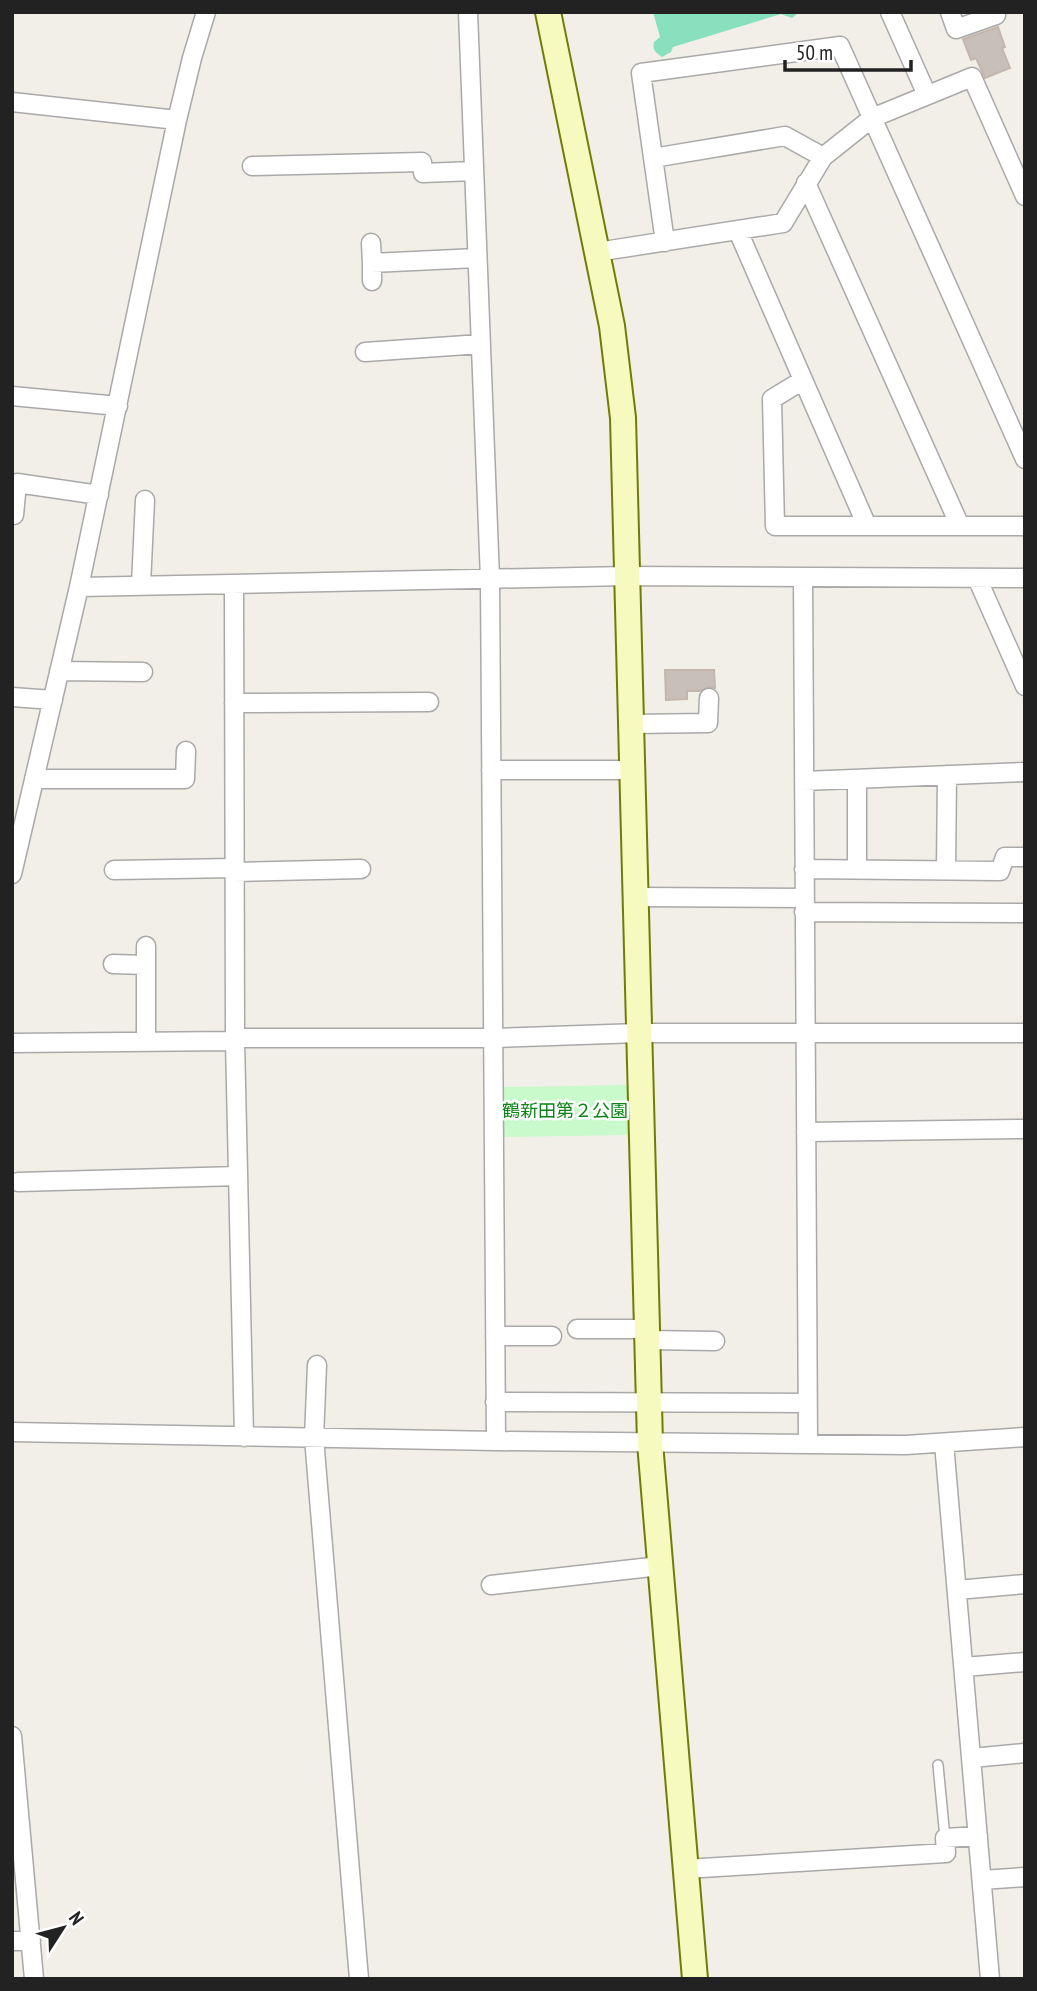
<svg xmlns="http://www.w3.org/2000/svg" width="1037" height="1991" viewBox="0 0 1037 1991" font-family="'PT Sans Narrow','Noto Sans JP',sans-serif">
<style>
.park{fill:#c8facc}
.pitch{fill:#88e0be}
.building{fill:#c7bfb8;stroke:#c4b6ab;stroke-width:2}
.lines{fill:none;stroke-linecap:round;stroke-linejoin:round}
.lane-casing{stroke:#a9a9a9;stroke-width:12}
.street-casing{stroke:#a9a9a9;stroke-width:21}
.secondary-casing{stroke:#707d05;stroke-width:28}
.lane{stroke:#fff;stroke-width:9}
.street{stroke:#fff;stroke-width:18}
.secondary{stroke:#f7fabf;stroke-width:24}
.labels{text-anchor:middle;stroke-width:5;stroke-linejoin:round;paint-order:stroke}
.park-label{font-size:18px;fill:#0c8416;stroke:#fff}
</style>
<rect width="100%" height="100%" fill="#f2efe9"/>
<!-- park -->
<path class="park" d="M627,1085L628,1135L503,1137L502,1087Z"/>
<!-- pitch -->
<path class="pitch" d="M653,12H799L792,18L781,14L673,47L671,52L662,57C656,53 652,50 654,42L660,37Z"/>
<!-- building -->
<path class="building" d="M998,27L1005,47L1002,48L1010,68L985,78L976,58L971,60L963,39Z
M665,670H714L715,688L709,687L700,691H687V699L666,700Z"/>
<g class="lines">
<!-- lane casing -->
<g class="lane-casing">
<path id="lane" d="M938,1765L945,1838"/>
</g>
<!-- street casing -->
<g class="street-casing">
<path id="street" d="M468,12L490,579L496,1441
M890,12L927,95
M950,12L956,29L996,15
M12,102L177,120
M823,157L872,118L972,77L1025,196
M252,166L422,162L423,173L474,171
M806,183L960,526
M738,231L867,526
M665,242L641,73L840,46L1025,459
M371,243L372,263L477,258
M597,252L783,223L823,157L785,136L653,158
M372,263V281
M365,352L481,344
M803,380L772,399L775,526H1025
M12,396L118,406
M14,515L17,483L99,495
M803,577L808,1444
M977,578L1025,686
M234,584L235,1041L244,1437
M141,585L145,500
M79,587L627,576L1025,578
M59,671L143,672
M12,697L53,700
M234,703L429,702
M631,724L708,723L709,698
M491,770H632
M34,779H185L186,751
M804,781L1025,772
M804,869L1000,871L1005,857H1025
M857,869V779
M114,870L235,868
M946,870L947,775
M235,872L361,869
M12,874L79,587L177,120L192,58L206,12
M635,897L804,898
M804,912L1025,913
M113,964L146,965
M235,1038H492L639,1033H1025
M146,1042V946
M12,1043L235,1041
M806,1132L1025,1129
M18,1182L238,1176
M577,1329H646
M495,1336H552
M647,1340L715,1341
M317,1365L314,1438L359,1979
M495,1402L807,1403
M12,1432L496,1441L906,1445L1025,1437
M944,1443L990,1979
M491,1585L660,1566
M957,1590L1025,1584
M964,1667L1025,1662
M12,1736L34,1979
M972,1758L1025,1753
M685,1869L946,1853L945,1838L978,1836
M982,1880L1025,1877
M12,1941H31"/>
</g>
<!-- secondary casing -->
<g class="secondary-casing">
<path id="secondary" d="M548,12L612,326L623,418L650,1443L695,1979"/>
</g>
<!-- lane -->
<use href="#lane" class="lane"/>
<!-- street -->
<use href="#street" class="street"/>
<!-- secondary -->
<use href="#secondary" class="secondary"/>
</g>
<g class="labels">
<!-- park labels -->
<g class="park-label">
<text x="565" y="1117">鶴新田第２公園</text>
</g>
</g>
<!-- border -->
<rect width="1037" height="1991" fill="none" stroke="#222222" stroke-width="28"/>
<!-- north arrow -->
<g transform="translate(63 1928) rotate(54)" stroke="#ffffff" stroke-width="5" paint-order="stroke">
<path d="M0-5L12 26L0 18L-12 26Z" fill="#222222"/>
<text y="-10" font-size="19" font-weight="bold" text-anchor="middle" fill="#222222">N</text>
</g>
<!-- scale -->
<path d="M785 60v10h126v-10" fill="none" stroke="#222222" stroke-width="3.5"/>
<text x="796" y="60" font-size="21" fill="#222222" stroke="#ffffff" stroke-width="5" paint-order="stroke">50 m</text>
</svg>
